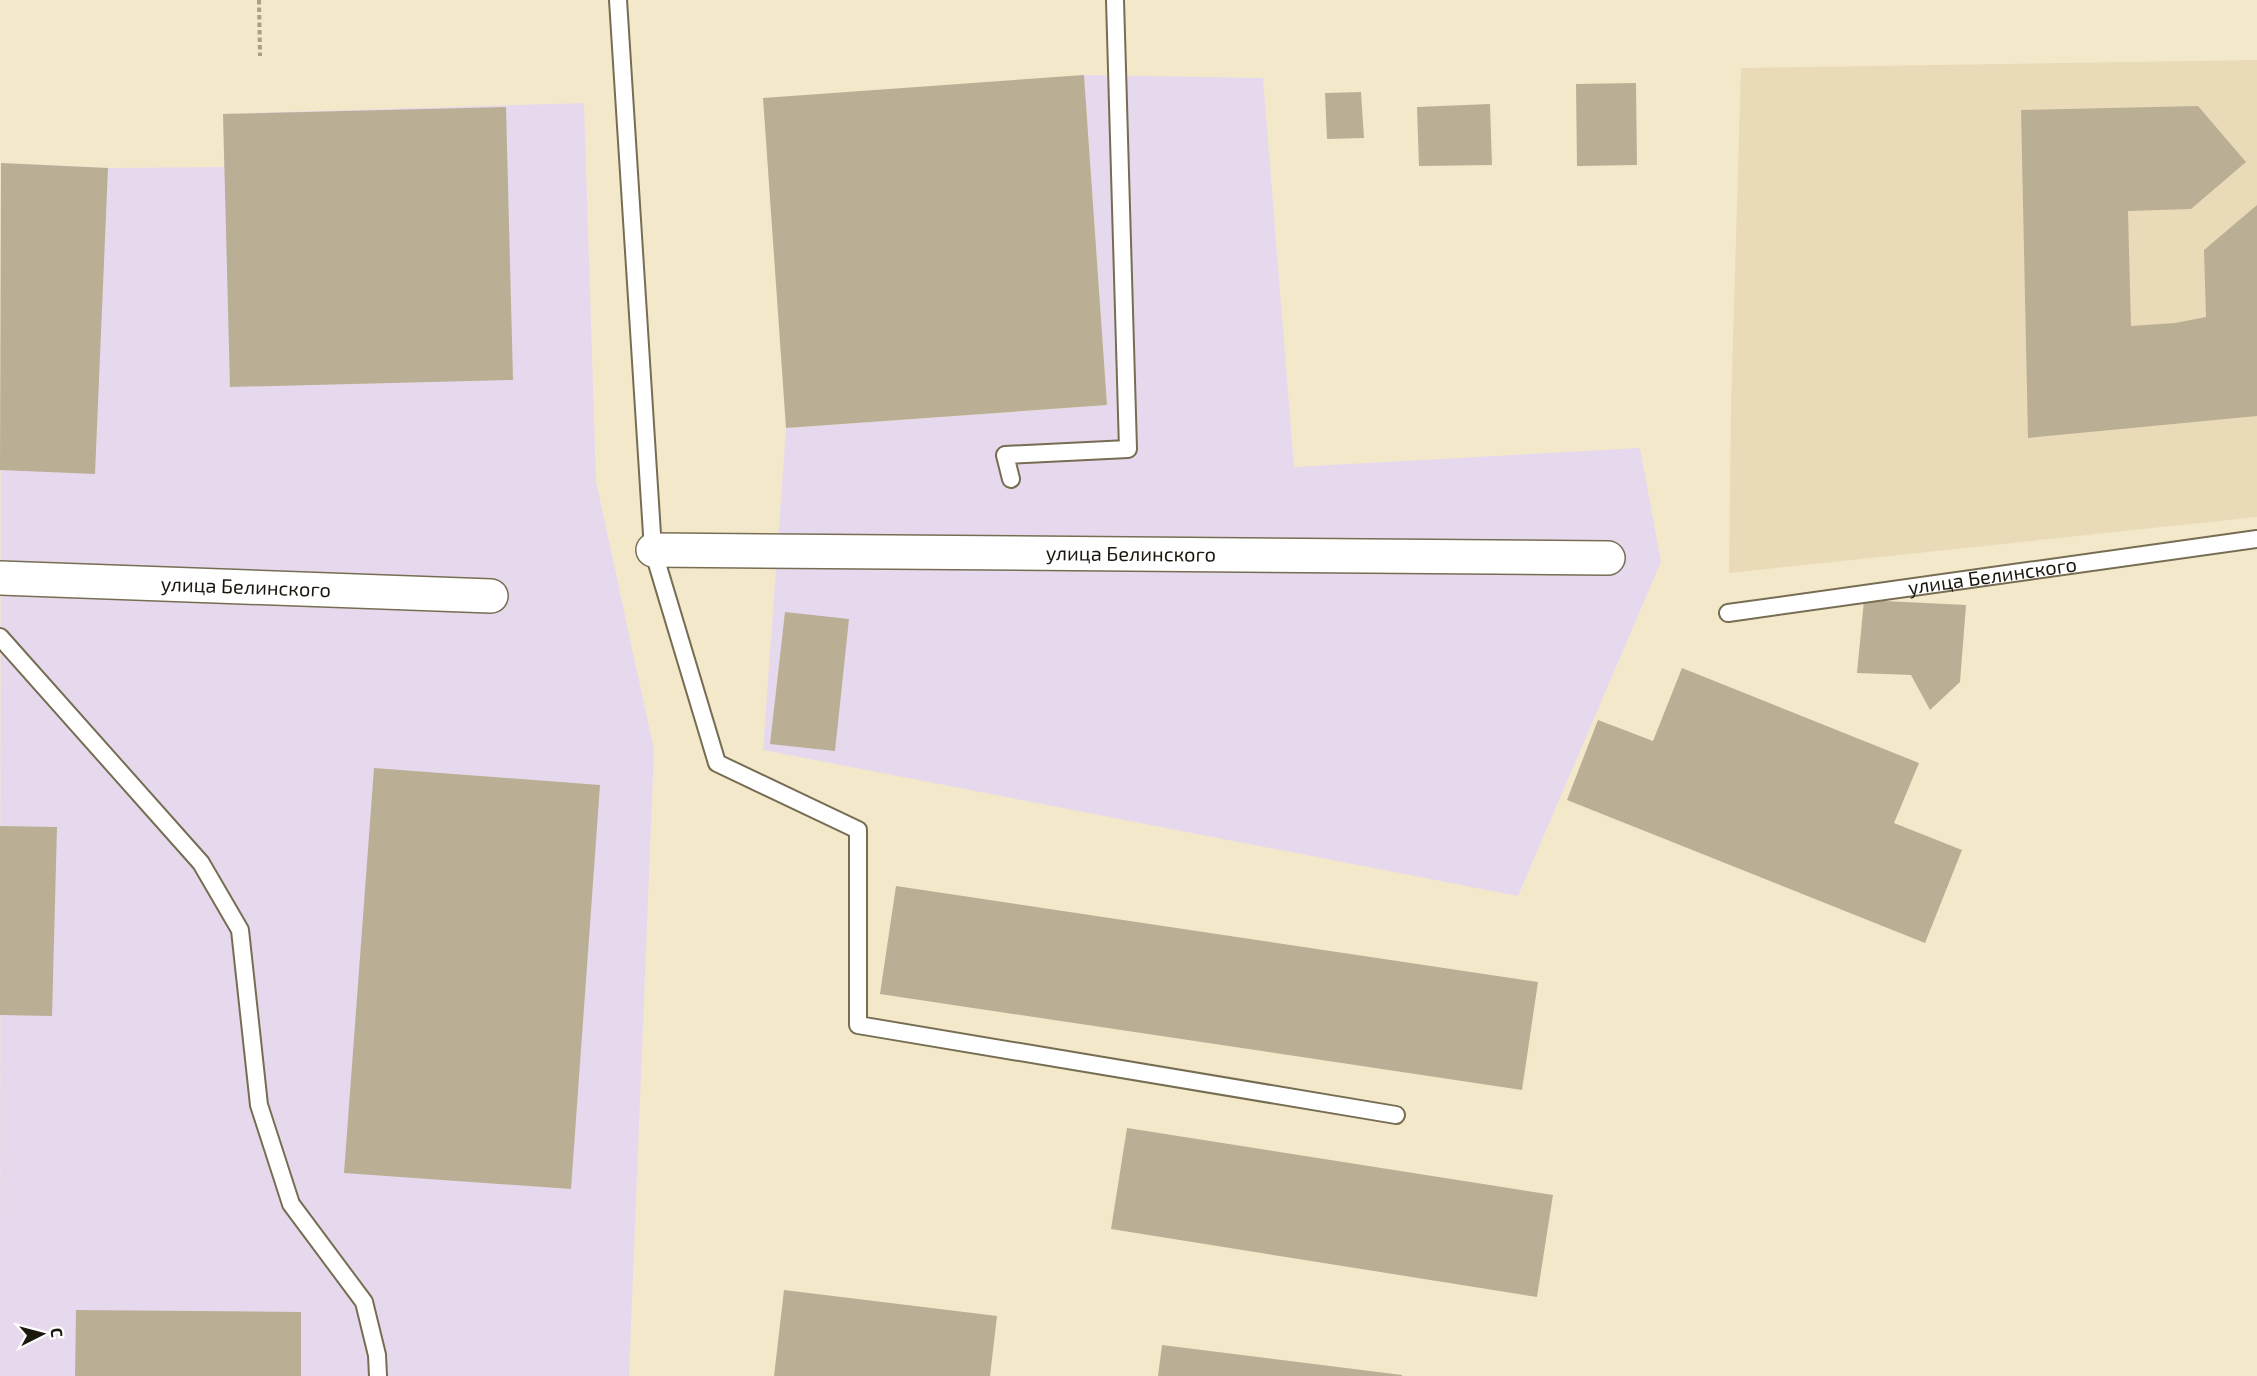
<svg xmlns="http://www.w3.org/2000/svg" width="2257" height="1376" viewBox="0 0 2257 1376" font-family="'Exo 2',sans-serif">
<style>
.built{fill:#e9dbb8}
.industrial{fill:#e7d9ed}
.building{fill:#baaf94}
.lines{fill:none;stroke-linecap:round;stroke-linejoin:round}
.lane-casing{stroke:#776d53;stroke-width:20}
.street-casing{stroke:#776d53;stroke-width:36}
.path{stroke:#a89f88;stroke-width:4;stroke-dasharray:4.5 3;stroke-linecap:butt}
.lane{stroke:#fff;stroke-width:16}
.street{stroke:#fff;stroke-width:33}
.labels{text-anchor:middle;stroke-width:4.5;stroke-linejoin:round;paint-order:stroke}
.street-label{font-size:20px;fill:#1c180e;stroke:#fff}
</style>
<rect width="100%" height="100%" fill="#f4e8cb"/>
<!-- built -->
<path class="built" d="M2257,60V517L1729,573L1731,408L1741,68Z"/>
<!-- industrial -->
<path class="industrial" d="M1084,75L1263,78L1294,467L1640,448L1661,562L1518,896L763,750L786,428L1107,405Z
M584,103L596,481L654,750L629,1376H0L1,163L108,168L224,167L223,114Z"/>
<!-- building -->
<path class="building" d="M1084,75L1107,405L786,428L763,98Z
M1636,83L1637,165L1577,166L1576,84Z
M1361,92L1364,138L1327,139L1325,93Z
M1490,104L1492,165L1419,166L1417,107Z
M2198,106L2246,162L2191,209L2128,211L2131,326L2175,323L2206,317L2204,250L2257,205V416L2028,438L2021,110Z
M506,107L513,380L230,387L223,114Z
M1,163L108,168L95,474L0,470Z
M1864,600L1966,605L1960,682L1930,710L1911,675L1857,673Z
M785,612L849,619L835,751L770,744Z
M1682,668L1919,763L1894,823L1962,850L1925,943L1567,800L1598,720L1653,741Z
M374,768L600,785L571,1189L344,1173Z
M0,826L57,827L52,1016L0,1015Z
M896,886L1538,982L1522,1090L880,994Z
M1127,1128L1553,1195L1537,1297L1111,1229Z
M784,1290L997,1316L990,1376H774Z
M76,1310L301,1312V1376H75Z
M1162,1345L1402,1375V1376H1158Z"/>
<g class="lines">
<!-- lane casing -->
<g class="lane-casing">
<g id="lane">
<path d="M618,0L653,550L717,763L858,830V1025L1396,1115"/>
<path d="M1011,479L1005,455L1128,449L1115,0"/>
<path id="s1" d="M1728,613L2257,539"/>
<path d="M0,637L201,863L240,930L259,1105L291,1204L364,1302L377,1355L378,1376"/>
</g>
</g>
<!-- street casing -->
<g class="street-casing">
<g id="street">
<path id="s2" d="M653,550L1608,558"/>
<path id="s3" d="M0,578L491,596"/>
</g>
</g>
<!-- path -->
<path class="path" d="M259,0L260,56"/>
<!-- lane -->
<use href="#lane" class="lane"/>
<!-- street -->
<use href="#street" class="street"/>
</g>
<g class="labels">
<!-- street labels -->
<g class="street-label">
<text dy="7" stroke="none"><textPath href="#s2" startOffset="478">улица Белинского</textPath></text>
<text dy="7" stroke="none"><textPath href="#s1" startOffset="267">улица Белинского</textPath></text>
<text dy="7" stroke="none"><textPath href="#s3" startOffset="246">улица Белинского</textPath></text>
</g>
</g>
<!-- north arrow -->
<g transform="translate(42 1334) rotate(84)" stroke="#ffffff" stroke-width="4.5" paint-order="stroke">
<path d="M0-4.5L10 22L0 15L-10 22Z" fill="#1c180e"/>
<text y="-9" font-size="16" font-weight="bold" text-anchor="middle" fill="#1c180e">С</text>
</g>
</svg>
